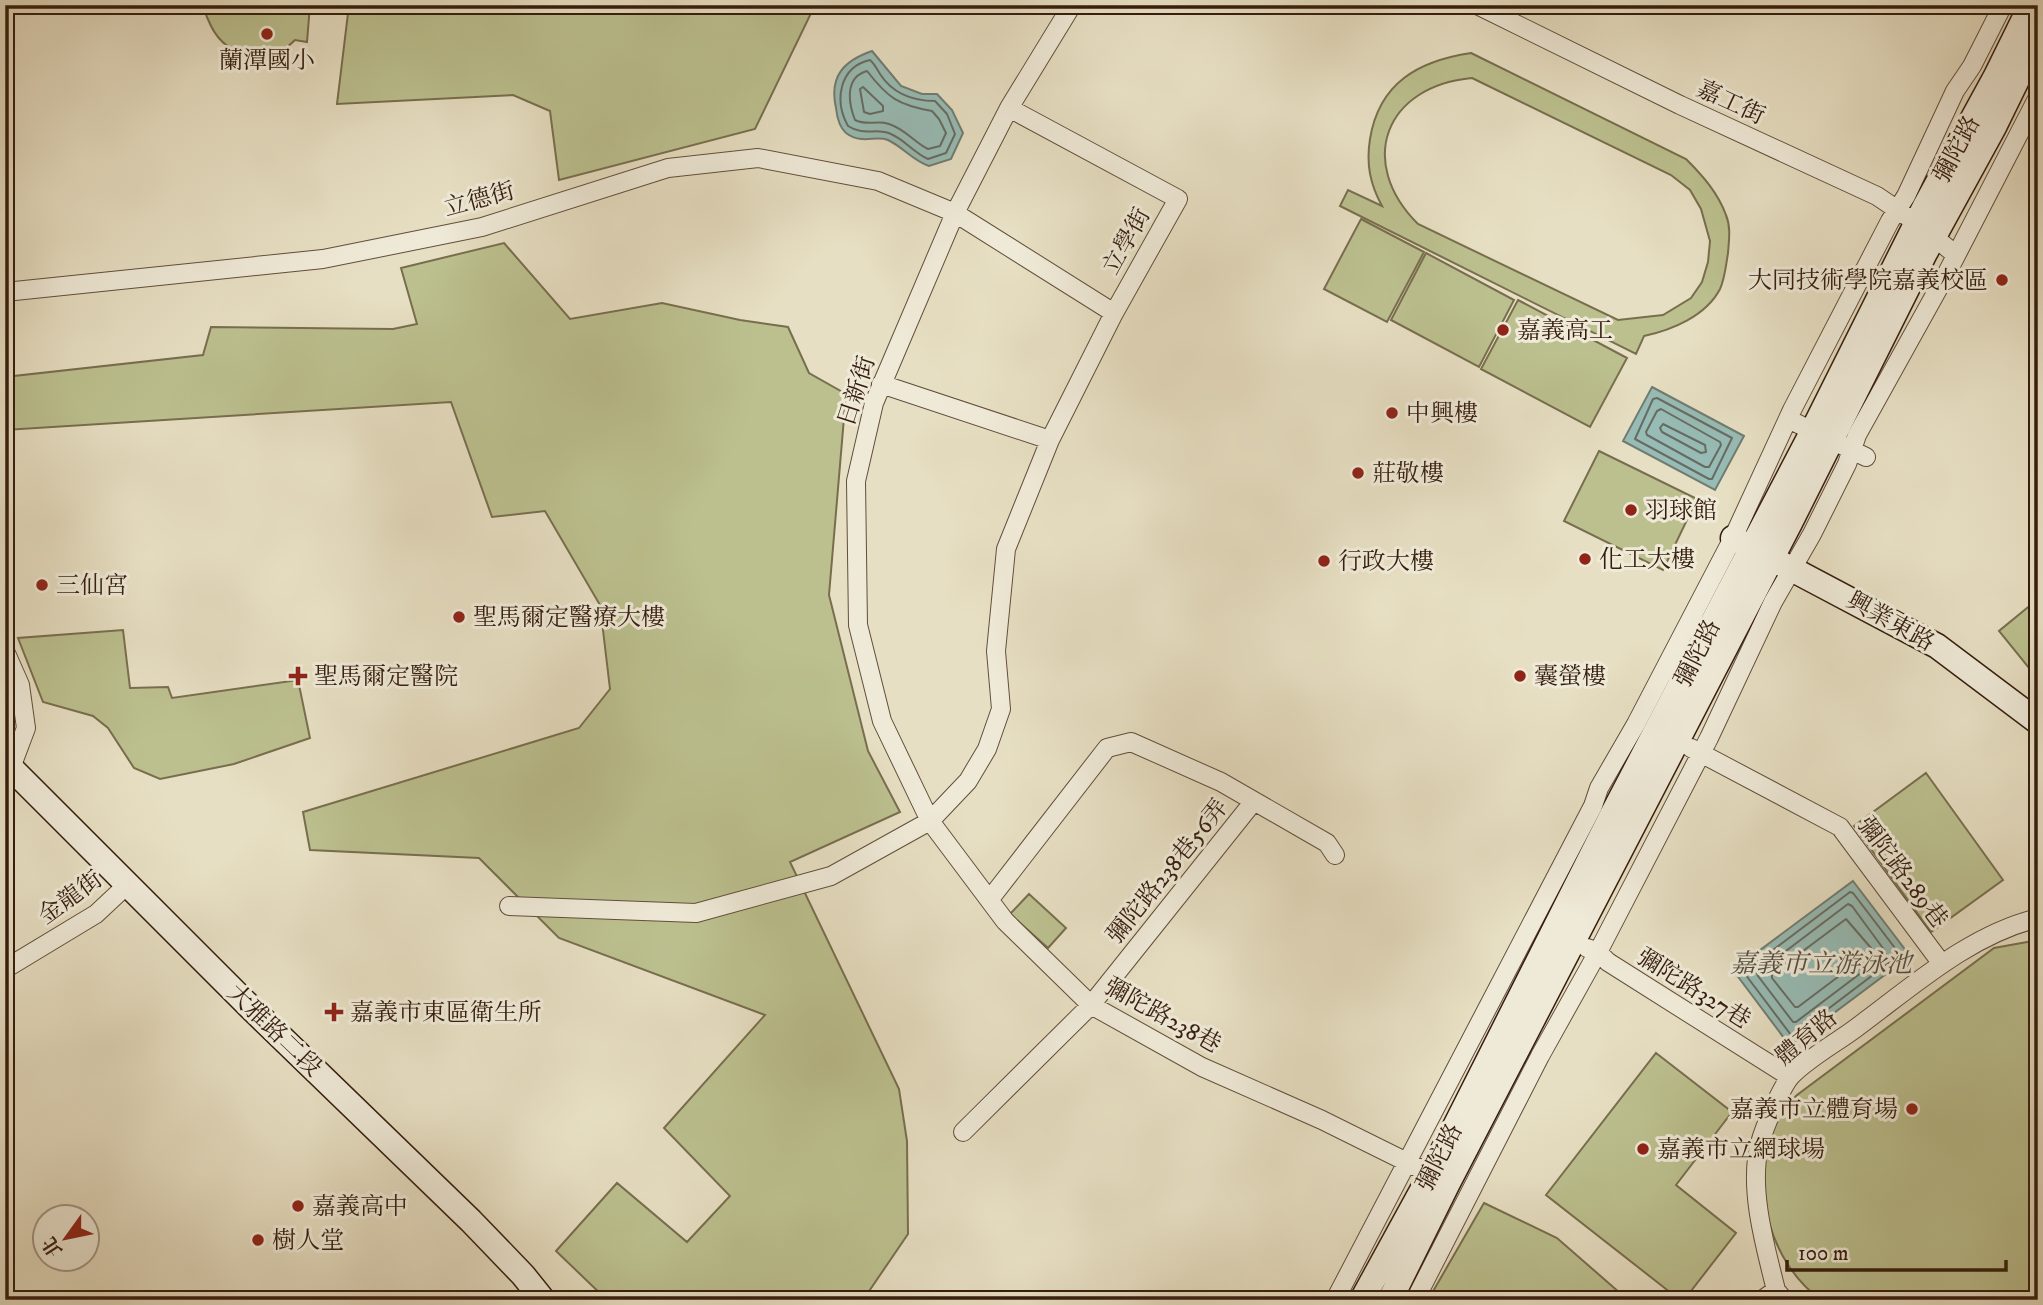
<svg xmlns="http://www.w3.org/2000/svg" width="2043" height="1305" viewBox="0 0 2043 1305" font-family="'IM FELL DW Pica','Noto Serif TC',serif">
<style>
.green{fill:#bcc08f;stroke:#786e4e;stroke-width:2;fill-rule:evenodd}
.water{fill:#97bcb5;stroke:#707c72;stroke-width:2}
.lines{fill:none;stroke-linecap:round;stroke-linejoin:round}
.shore{stroke:#666c62;stroke-width:2}
.street-casing{stroke:#624e3b;stroke-width:20}
.secondary-casing{stroke:#351d0e;stroke-width:27}
.street{stroke:#efead8;stroke-width:18}
.secondary{stroke:#efead8;stroke-width:24}
.poi-dot{fill:#8f2418;stroke:#efead8;stroke-width:2.5}
.labels{text-anchor:middle;stroke-width:6;stroke-linejoin:round;paint-order:stroke}
.poi-label{font-size:24px;fill:#351d0e;stroke:#efead8;text-anchor:start}
.street-label{font-size:24px;fill:#351d0e;stroke:#efead8}
.water-label{font-size:26px;font-style:italic;fill:#524d40;stroke:#efead8}
</style>
<rect width="100%" height="100%" fill="#e7dfc3"/>
<filter id="stains"><feTurbulence type="fractalNoise" baseFrequency=".00286" numOctaves="4"/><feColorMatrix values="0 0 0 0 .2 0 0 0 0 .09 0 0 0 0 .02 0 0 0 .5 -.17"/></filter>
<radialGradient id="worn" r=".72"><stop offset=".6" stop-color="#630" stop-opacity="0"/><stop offset="1" stop-color="#630" stop-opacity=".3"/></radialGradient>
<!-- green -->
<path class="green" d="M204,5H310L307,42L295,40C269,67 227,59 211,26C208,19 204,13 204,5Z
M349,5H815L755,129L559,180L550,111L513,95L337,104Z
M1471,53L1686,159C1703,176 1718,193 1726,215C1731,227 1729,240 1728,253C1726,265 1725,278 1720,289C1706,316 1672,330 1644,336L1636,354L1340,206L1348,190L1382,206C1370,184 1366,164 1370,139C1379,83 1418,61 1471,53ZM1472,78L1671,175L1690,190L1701,209L1710,241L1708,262L1702,282L1691,298L1663,315L1618,320L1418,224C1356,162 1385,86 1472,78Z
M1361,219L1424,252L1387,322L1324,289Z
M504,243L570,319L662,303L740,320L788,327L809,373L846,394L829,595L868,751L900,812L790,862L899,1089L907,1141L908,1234L863,1300H607L556,1251L617,1183L687,1242L730,1196L664,1128L765,1015L559,938L479,858L310,850L303,812L579,728L610,689L600,605L545,511L492,517L451,402L5,430V377L203,355L211,327L393,329L417,324L401,268Z
M1426,253L1514,300L1479,367L1391,320Z
M1518,300L1627,358L1590,427L1481,369Z
M1599,451L1697,499L1663,570L1564,521Z
M2038,599V679L1999,631Z
M123,630L130,688L168,687L172,698L298,680L310,738L234,764L160,779L134,768L108,728L93,716L43,702L18,638Z
M1926,773L2003,880L1931,932L1854,826Z
M1029,894L1066,928L1048,948L1010,914Z
M2038,940V1300H1821C1769,1262 1749,1185 1774,1125C1778,1115 1789,1104 1797,1095L1994,948Z
M1656,1053L1732,1112L1676,1185L1736,1233L1684,1300H1680L1546,1195Z
M1484,1203L1557,1238L1628,1300H1428Z"/>
<!-- water -->
<path class="water" d="M872,51L901,86L922,94H937L952,110L963,133L951,159L929,166C913,161 903,147 888,140C875,135 862,145 846,133C839,127 837,117 836,108C829,77 843,61 872,51Z
M1652,387L1744,436L1715,490L1623,441Z
M1853,881L1910,956L1790,1046L1733,970Z"/>
<g class="lines">
<!-- shore -->
<path class="shore" d="M870,60C875,64 876,68 880,74C893,94 912,101 935,101L947,114L955,134L946,153L928,159C914,153 905,140 891,134C876,127 865,137 848,126C834,101 839,67 870,60Z
M867,71C888,98 898,105 932,111L939,119L946,133L940,146L928,149C914,142 905,129 889,124C877,120 867,126 855,120C848,102 845,77 867,71Z
M863,87L883,106V111L870,114L864,112L860,89Z
M1657,398L1732,438L1712,479H1709L1635,439L1653,399Z
M1661,409L1720,442L1721,445L1709,467H1705L1647,435L1646,432L1657,411Z
M1663,424L1705,445L1706,452L1701,453L1662,432L1660,428Z
M1850,892L1853,893L1898,952V956L1795,1034L1791,1035L1745,974V971Z
M1848,904L1852,906L1885,951L1886,954L1796,1022H1793L1758,976L1757,973Z
M1846,919L1871,948V952L1798,1007H1795L1772,978V974Z"/>
<!-- street casing -->
<g class="street-casing">
<path id="street" d="M1072,5L1009,108L955,213L874,403L856,481L858,625L882,721L930,821L1005,921L1091,1005L1202,1067L1322,1120L1431,1174
M1477,5L1680,105L1877,196L1917,223L1956,255
M5,292L323,259L482,227L668,168L758,158L878,181L955,213L1114,313
M881,384L1050,440
M1788,419L1866,457
M5,651L20,685L26,728L11,768
M1691,748L1840,827L1942,964
M990,899L1107,748L1131,742L1221,782L1327,843L1335,855
M509,906L696,913L831,876L930,821L968,781L987,749L1001,709L996,651L1006,549L1050,440L1114,313L1178,199L1009,108
M1587,948L1598,952L1608,962L1790,1077
M5,969L96,914L127,885
M963,1132L1091,1005L1254,801
M1776,1290C1765,1246 1748,1187 1760,1143C1764,1128 1782,1085 1792,1075C1810,1057 1836,1043 1856,1028C1913,986 1969,935 2038,918
M1335,1300L1593,806L1599,788L1636,724L1733,538L1792,410L1890,221L1906,196L1955,91L1972,66L2003,5
M1415,1300L1540,1056L1598,952L1709,738L1773,602L1812,534L1847,464L1857,435L1947,273L2038,97
M1762,1300L1776,1290L1784,1300"/>
</g>
<!-- secondary casing -->
<g class="secondary-casing">
<path id="secondary" d="M1733,538L1937,646L2038,722
M5,762L253,1010L471,1221L523,1275L543,1300
M1362,1300L1431,1174L1612,815L1808,440L1924,208L1996,76L2031,5
M1390,1300L1448,1183L1790,523L1925,253L1994,127L2038,37"/>
</g>
<!-- street -->
<use href="#street" class="street"/>
<!-- secondary -->
<use href="#secondary" class="secondary"/>
</g>
<!-- markers -->
<g class="poi-dot">
<circle cx="267" cy="34" r="7"/>
<circle cx="2002" cy="280" r="7"/>
<circle cx="1503" cy="330" r="7"/>
<circle cx="1392" cy="413" r="7"/>
<circle cx="1358" cy="473" r="7"/>
<circle cx="1631" cy="510" r="7"/>
<circle cx="1585" cy="559" r="7"/>
<circle cx="1324" cy="561" r="7"/>
<circle cx="42" cy="585" r="7"/>
<circle cx="459" cy="617" r="7"/>
<path d="M294.5 665.5h7v7h7v7h-7v7h-7v-7h-7v-7h7z"/>
<circle cx="1520" cy="676" r="7"/>
<path d="M330.5 1001.5h7v7h7v7h-7v7h-7v-7h-7v-7h7z"/>
<circle cx="1912" cy="1109" r="7"/>
<circle cx="1643" cy="1149" r="7"/>
<circle cx="298" cy="1206" r="7"/>
<circle cx="258" cy="1240" r="7"/>
</g>
<g class="labels">
<!-- poi labels -->
<g class="poi-label">
<text x="267" y="68" text-anchor="middle">蘭潭國小</text>
<text x="1988" y="288" text-anchor="end">大同技術學院嘉義校區</text>
<text x="1517" y="338">嘉義高工</text>
<text x="1406" y="421">中興樓</text>
<text x="1372" y="481">莊敬樓</text>
<text x="1645" y="518">羽球館</text>
<text x="1599" y="567">化工大樓</text>
<text x="1338" y="569">行政大樓</text>
<text x="56" y="593">三仙宮</text>
<text x="473" y="625">聖馬爾定醫療大樓</text>
<text x="314" y="684">聖馬爾定醫院</text>
<text x="1534" y="684">囊螢樓</text>
<text x="350" y="1020">嘉義市東區衛生所</text>
<text x="1898" y="1117" text-anchor="end">嘉義市立體育場</text>
<text x="1657" y="1157">嘉義市立網球場</text>
<text x="312" y="1214">嘉義高中</text>
<text x="272" y="1248">樹人堂</text>
</g>
<!-- street labels -->
<g class="street-label">
<text transform="translate(1731 102) rotate(25)" y="8">嘉工街</text>
<text transform="translate(1956 149) rotate(-62)" y="8">彌陀路</text>
<text transform="translate(479 199) rotate(-15)" y="8">立德街</text>
<text transform="translate(1126 241) rotate(-61)" y="8">立學街</text>
<text transform="translate(856 391) rotate(-72)" y="8">日新街</text>
<text transform="translate(1891 621) rotate(29)" y="8">興業東路</text>
<text transform="translate(1697 653) rotate(-63)" y="8">彌陀路</text>
<text transform="translate(1167 871) rotate(-51)" y="8">彌陀路238巷56弄</text>
<text transform="translate(1903 872) rotate(53)" y="8">彌陀路289巷</text>
<text transform="translate(70 897) rotate(-36)" y="8">金龍街</text>
<text transform="translate(1694 988) rotate(32)" y="8">彌陀路327巷</text>
<text transform="translate(1163 1015) rotate(29)" y="8">彌陀路238巷</text>
<text transform="translate(275 1030) rotate(44)" y="8">大雅路二段</text>
<text transform="translate(1806 1037) rotate(-40)" y="8">體育路</text>
<text transform="translate(1439 1157) rotate(-63)" y="8">彌陀路</text>
</g>
<!-- water labels -->
<g class="water-label">
<text x="1821" y="972">嘉義市立游泳池</text>
</g>
</g>
<!-- margin -->
<rect width="2043" height="1305" fill="none" stroke="#e7dfc3" stroke-width="28"/>
<rect x="7" y="7" width="2029" height="1291" fill="none" stroke="#351d0e" stroke-width="3.5"/>
<rect x="14" y="14" width="2015" height="1277" fill="none" stroke="#351d0e" stroke-width="2"/>
<!-- north arrow -->
<g transform="translate(66 1238) rotate(237)"><circle r="33" fill="#efead8" stroke="#a59887" stroke-width="2"/>
<path d="M0-5L12 26L0 18L-12 26Z" fill="#8f2418"/>
<text y="-10" font-size="19" font-weight="bold" text-anchor="middle" fill="#351d0e">北</text>
</g>
<!-- scale -->
<path d="M1787 1260v10h219v-10" fill="none" stroke="#351d0e" stroke-width="3.5"/>
<text x="1798" y="1260" font-size="21" fill="#351d0e" stroke="#efead8" stroke-width="5" paint-order="stroke">100 m</text>
<rect width="100%" height="100%" filter="url(#stains)"/>
<rect width="100%" height="100%" fill="url(#worn)"/>
</svg>
